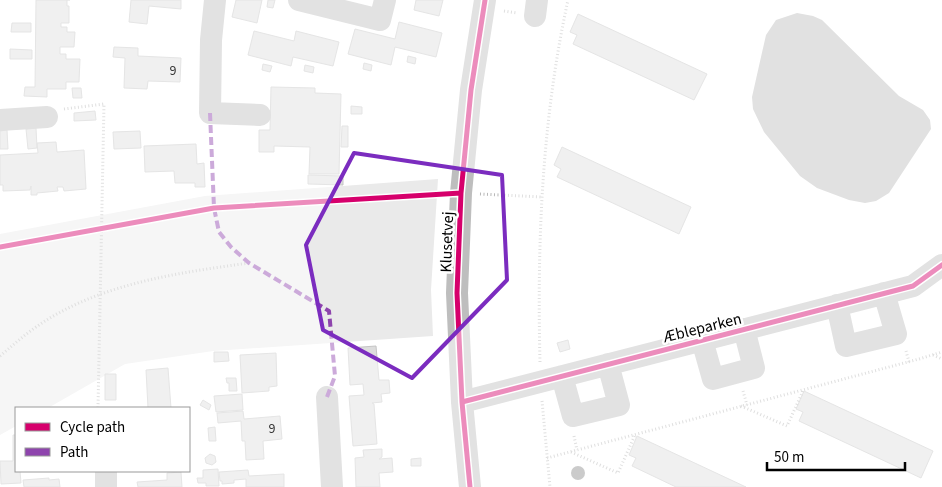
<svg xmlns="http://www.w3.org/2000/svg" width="942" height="487" viewBox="0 0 942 487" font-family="'Source Sans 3',sans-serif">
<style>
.green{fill:#eaeaea}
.water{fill:#bcbcbc}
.building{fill:#ddd;stroke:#c5c5c5}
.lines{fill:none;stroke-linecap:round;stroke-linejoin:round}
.path{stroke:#b8b8b8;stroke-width:3;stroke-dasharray:1 2.5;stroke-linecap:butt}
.minor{stroke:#bebebe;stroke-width:22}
.quiet{stroke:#8e44ad;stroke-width:4;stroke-dasharray:8 4;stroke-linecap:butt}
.cycleway-casing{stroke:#fff;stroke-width:8}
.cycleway{stroke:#d6006c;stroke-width:5}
.tree{fill:#8d8d8d}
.marked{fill:none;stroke:#7b2cbf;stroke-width:4;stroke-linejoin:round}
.labels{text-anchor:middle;stroke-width:5;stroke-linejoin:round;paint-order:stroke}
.number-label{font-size:14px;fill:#373737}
.street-label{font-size:16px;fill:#000;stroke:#fff}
</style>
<rect width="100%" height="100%" fill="#fff"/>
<!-- green -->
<path class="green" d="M438,179L431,290L433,336L213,351L125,364L48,408H16V426L0,435V234L205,196Z"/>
<!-- water -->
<path class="water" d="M797,13L813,16L822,20L899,96L923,110L930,120L931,129L889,193L876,201L865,203L849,200L817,188L800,176L764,132L753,109L752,97L766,35L776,20Z"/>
<!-- building -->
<path class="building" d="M36,0H70H67V6H69V23H61V27H67V32H75L74,47H60V54H66V59H80L79,82H66V89H47V97L24,96L25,87H35Z
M131,0H181V9L149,6L147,24L129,22Z
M236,0H262L257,23L232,17Z
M268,0H275L273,8L267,7Z
M416,0H443L439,16L414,10Z
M578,14L707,74L694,100L573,44L577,35L570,32Z
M399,22L442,33L436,57L395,47L391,65L348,54L355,29L395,39Z
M12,23H31V32H11Z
M254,31L294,41L296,31L339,42L333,66L293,57L291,66L248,55Z
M114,47L138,48V56L181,58L180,82L148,81L147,89L124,88L125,58L113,57Z
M10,49L32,50V59H10Z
M408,56L416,58L415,64L407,62Z
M364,63L372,65L371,71L363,69Z
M263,64L272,66L270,72L262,70Z
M305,65L314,67L313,73L304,71Z
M271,87L315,88V93L341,94L339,174H309L310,147L274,146V152H259V130H270Z
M72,88H81L82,98H73Z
M351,106L362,107V114H351Z
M95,111L96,120L74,121V113Z
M342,126H348V147H341Z
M36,128L37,148L28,149L26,129Z
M7,130L8,149H0V131Z
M140,131L141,148L114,149L113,132Z
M56,142L57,152L84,150L86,189L64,191L63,187H57L58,191L37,193V195H31V186L30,190L3,191V185H0V155L38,153L37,143Z
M196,144L197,164L204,163L205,187H195V183H175L174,171L145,172L144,146Z
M562,147L691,207L679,234L557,177L561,169L554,165Z
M308,175L343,176V185L308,184Z
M568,340L570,349L560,352L557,343Z
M376,346L379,380H389L390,393L381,394L382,402L372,403L374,404L377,444L353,446L349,396L364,395L363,384L350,385L348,348Z
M214,352H228L229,361L214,362Z
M276,353L277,386L269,387V391L242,393L240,355Z
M168,368L171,408H148L146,370Z
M105,374H116V400H105Z
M226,378H236L237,391H229V383H227Z
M804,391L933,451L921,478L799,421L803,412L796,409Z
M242,394L243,410L216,412L214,396Z
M203,400L211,405L209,410L200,405Z
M243,411L244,419L280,416L282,439L263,441L264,459L246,460L245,441H242L241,421L218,423L217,413Z
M215,427L216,441H209L208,428Z
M13,435H16V471H20L21,483L1,484L0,461H13Z
M637,436L746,487H676L632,466L636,458L629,455Z
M382,449V457L379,459L392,458L393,472L379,473L380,487H356L355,458L364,457L363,450Z
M210,454L215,456L216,462L212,465L206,463L205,458Z
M421,458V466H411V459Z
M218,469L219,486H206V483H198L197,478H203V470Z
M248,470L249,476L284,474V487H246V479L234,480V483L222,484V481H220L219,472Z
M181,472L182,487H138L137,482L167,480V473Z
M49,478V480L59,479L60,487H24L23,480Z"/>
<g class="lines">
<!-- path -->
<path class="path" d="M504,11L517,13
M64,109L104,104L98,408
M480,194L542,197
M906,351L909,362
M933,355L942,359
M0,356C12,346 23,336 36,327C98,284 176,273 249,263
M540,362C537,241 542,119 568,0
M743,391L747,405
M542,401L550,487
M741,406L787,426L803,391
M574,436L577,450
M571,452L618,473L635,435
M547,458L919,359L942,352"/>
<!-- minor -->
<path class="minor" d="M215,0L211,40L210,113L260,115
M299,0L380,20L385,0
M535,16L537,0
M0,120L47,117
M837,305L846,346L896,334L884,293
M702,340L713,379L754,368L744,329
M562,376L573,416L619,405L608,364
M327,397L332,487
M462,402L913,286L942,265
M106,471V487
M470,487L462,402L457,293L461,193L471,90L485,0"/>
<!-- quiet -->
<path class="quiet" d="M210,113L214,208L219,232L231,247L249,263L329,311L335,376L327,397"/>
<!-- cycleway casing -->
<g class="cycleway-casing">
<path id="cycleway" d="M0,247L214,208L461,193
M462,402L913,286L942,265
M470,487L462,402L457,293L461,193L471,90L485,0"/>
</g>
<!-- cycleway -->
<use href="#cycleway" class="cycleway"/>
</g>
<!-- trees -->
<circle class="tree" cx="578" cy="473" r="7"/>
<!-- marked area -->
<path d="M0 0H942V487H0ZM354,153L502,175L507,280L412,378L323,330L306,245Z" fill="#fff" fill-opacity=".55" fill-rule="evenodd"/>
<path class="marked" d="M354,153L502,175L507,280L412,378L323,330L306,245Z"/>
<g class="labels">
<!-- number labels -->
<g class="number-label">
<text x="173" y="75">9</text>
<text x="272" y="433">9</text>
</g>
<!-- street labels -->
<g class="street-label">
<text transform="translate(446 242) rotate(-88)" y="6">Klusetvej</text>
<text transform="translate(702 327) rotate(-14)" y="6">Æbleparken</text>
</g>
</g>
<!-- legend -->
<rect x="15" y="407" width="175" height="65" fill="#ffffff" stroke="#999999"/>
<rect x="25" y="423" width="25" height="8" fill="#d6006c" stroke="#999999"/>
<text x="60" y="432" font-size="15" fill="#000000">Cycle path</text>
<rect x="25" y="448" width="25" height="8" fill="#8e44ad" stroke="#999999"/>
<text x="60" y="457" font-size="15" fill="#000000">Path</text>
<!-- scale -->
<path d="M767 462v8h138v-8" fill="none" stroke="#000000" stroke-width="2.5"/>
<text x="774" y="462" font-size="15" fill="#000000" stroke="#ffffff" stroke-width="4" paint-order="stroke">50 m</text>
</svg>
